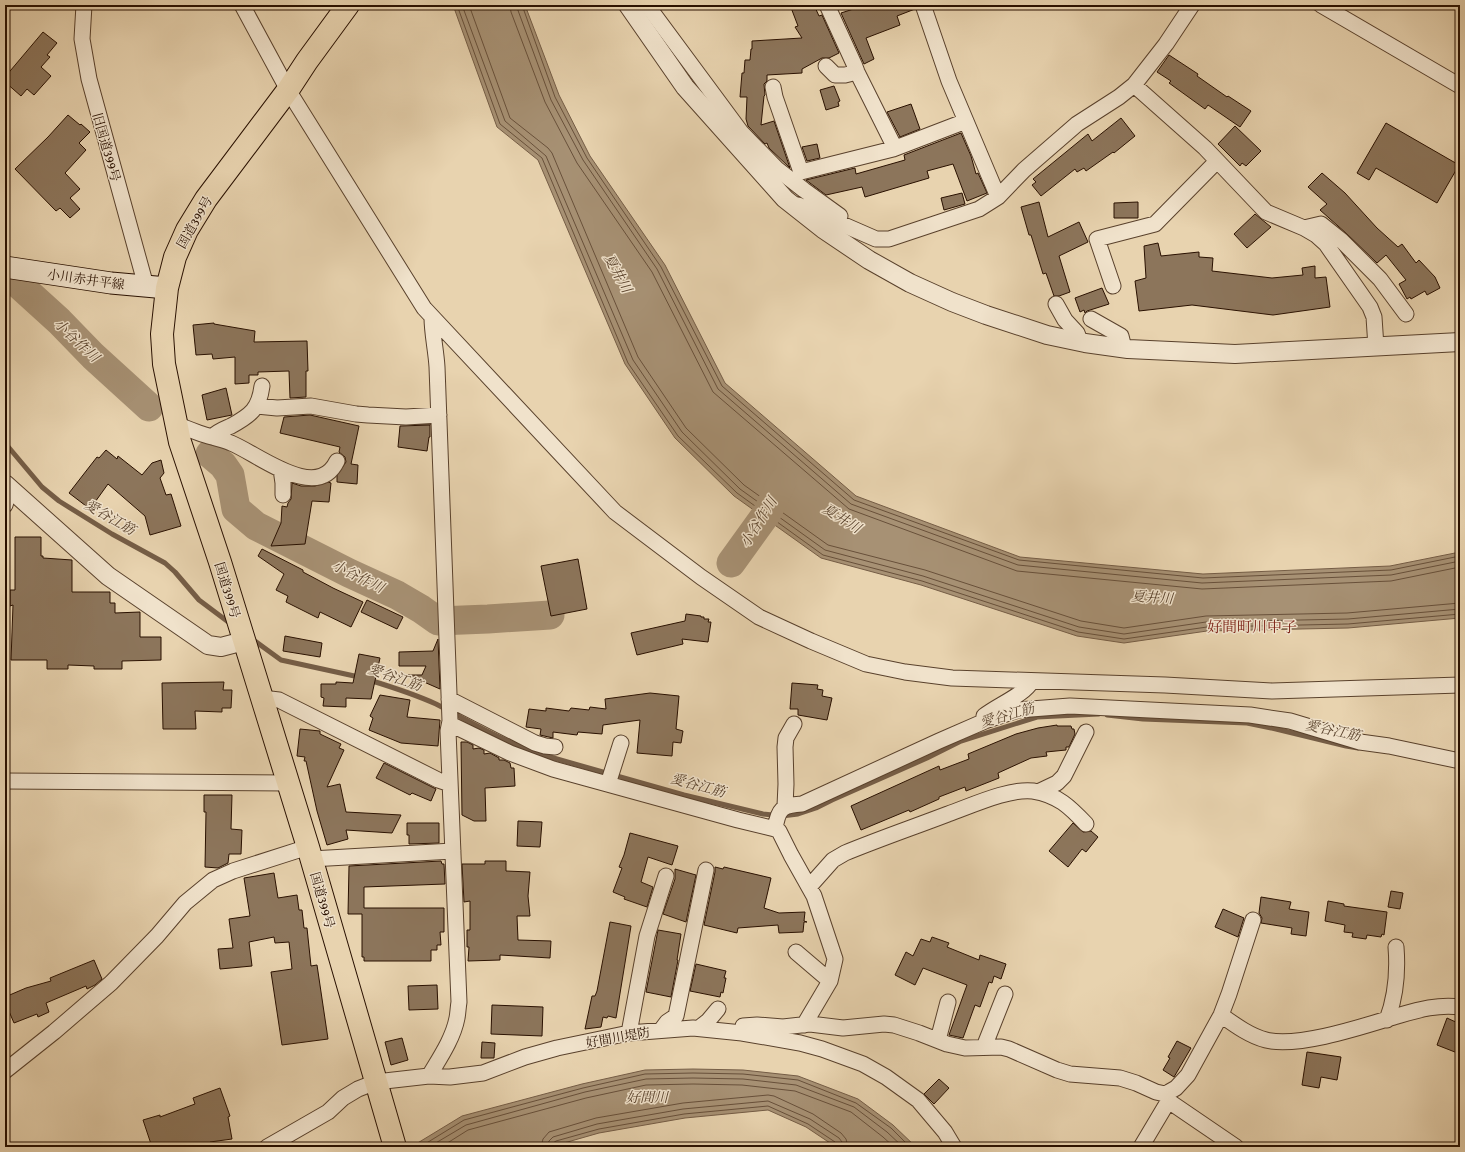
<svg xmlns="http://www.w3.org/2000/svg" width="1465" height="1152" viewBox="0 0 1465 1152" font-family="'Gentium Book Plus','Noto Serif JP',serif">
<style>
.water{fill:#a79174;stroke:#755d46}
.lines{fill:none;stroke-linecap:round;stroke-linejoin:round}
.shore{stroke:#68503a;stroke-width:1}
.stream{stroke:#755d46;stroke-width:5}
.river{stroke:#a79174;stroke-width:29}
.building{fill:#8c755b;stroke:#291000}
.minor-casing{stroke:#59412c;stroke-width:17}
.tertiary-casing{stroke:#59412c;stroke-width:20}
.secondary-casing{stroke:#291000;stroke-width:23}
.trunk-casing{stroke:#291000;stroke-width:24}
.minor{stroke:#f0e2cb;stroke-width:15}
.tertiary{stroke:#f0e2cb;stroke-width:18}
.secondary{stroke:#f0e2cb;stroke-width:21}
.trunk{stroke:#e8d3af;stroke-width:22}
.labels{text-anchor:middle;stroke-width:3;stroke-linejoin:round;paint-order:stroke}
.street-label{font-size:13px;fill:#291000;stroke:#f0e2cb}
.water-label{font-size:14px;font-style:italic;fill:#5b442e;stroke:#f0e2cb}
.quarter-label{font-size:15px;fill:#7a1f14;stroke:#f0e2cb}
</style>
<rect width="100%" height="100%" fill="#e8d3af"/>
<filter id="stains"><feTurbulence type="fractalNoise" baseFrequency=".005" numOctaves="4"/><feColorMatrix values="0 0 0 0 .2 0 0 0 0 .09 0 0 0 0 .02 0 0 0 .5 -.17"/></filter>
<radialGradient id="worn" r=".72"><stop offset=".6" stop-color="#630" stop-opacity="0"/><stop offset="1" stop-color="#630" stop-opacity=".3"/></radialGradient>
<!-- water -->
<path class="water" d="M453,5H525L559,95L590,156L665,265L725,383L856,496L1020,557L1203,574L1390,566L1460,552V618L1348,628L1207,631L1124,643L1077,636L921,585L821,558L734,496L675,438L625,364L538,160L497,127Z
M693,1069L743,1070L798,1076L858,1099L893,1125L916,1147H836L806,1127L768,1110L685,1118L599,1133L550,1147H411L462,1116L582,1084L645,1070Z"/>
<g class="lines">
<!-- shore -->
<path class="shore" d="M457,5L500,124L542,158L628,363L678,436L737,493L823,555L922,581L1078,632L1124,639L1207,627L1348,624L1460,614
M462,5L505,121L546,156L633,360L682,432L740,489L825,550L923,576L1079,627L1124,634L1206,622L1348,619L1460,609
M469,5L510,118L548,148L552,153L638,357L686,428L744,485L828,545L925,570L1081,621L1124,628L1206,616L1347,613L1460,603
M510,5L511,12L545,102L577,163L652,272L713,392L849,509L1017,571L1202,589L1391,581L1460,567
M516,5L551,100L583,160L657,269L718,389L851,504L1018,565L1202,583L1391,575L1460,561
M522,5L555,97L587,158L661,267L722,386L854,500L1019,560L1203,578L1391,570L1460,556
M420,1147L464,1120L583,1088L645,1074L693,1073L743,1074L798,1080L856,1103L891,1128L910,1147
M429,1147L466,1125L585,1092L646,1079L693,1078L743,1079L796,1085L854,1107L887,1132L903,1147
M441,1147L468,1130L586,1098L646,1085L693,1084L742,1085L795,1091L851,1112L883,1137L894,1147
M541,1147L543,1139L549,1132L596,1118L683,1103L768,1095L774,1096L813,1114L841,1133L846,1139L848,1147
M547,1147L549,1141L553,1137L597,1124L683,1109L768,1101L810,1119L839,1138L842,1142V1147
M552,1147L553,1143L556,1141L599,1129L684,1114L768,1106L808,1124L835,1142L837,1147"/>
<!-- stream -->
<path class="stream" d="M5,443L42,487L59,501L112,534L165,563L175,572L199,600L231,624
M252,639L281,660L359,677
M369,680C392,687 414,694 436,704C469,721 500,740 536,753L684,795L763,814L782,816L798,814L816,808L832,800L927,758L961,741L1037,717L1099,714
M1107,715L1143,719L1247,723L1276,729L1346,746L1358,748"/>
<!-- river -->
<path class="river" d="M5,272L59,321L93,356L149,407
M210,454L223,465L230,475L236,509L256,526L349,573L397,595L421,609L438,621L488,619L550,615
M731,563L767,513L782,482"/>
</g>
<!-- building -->
<path class="building" d="M790,5H814L819,16L822,15L839,53L829,58H822L802,69V73L767,75V81L764,84L765,95L764,96L761,125L774,121L790,168L769,148L767,143L765,144L748,126L746,119L747,97H740L742,73H744L745,60H750L751,49H752V41L802,38L795,27L798,26Z
M866,5H914L915,9L897,16L900,25L866,38L874,59L864,64L841,13Z
M43,32L57,43L47,55L50,57L41,67L51,76L34,95L27,89L21,96L5,82V77Z
M1169,55L1198,74L1197,76L1227,97L1228,96L1251,111L1240,127L1208,105L1205,109L1169,83L1171,81L1157,72Z
M834,86L840,101L838,102L839,106L826,110L820,90Z
M911,104L920,129L900,137L887,112Z
M68,115L80,125L81,124L90,132L79,143L86,150L65,173L80,189L70,198L80,209L70,218L60,208L56,211L15,169L48,137Z
M1121,118L1135,136L1114,153L1113,152L1086,171L1084,168L1077,172L1075,169L1041,196L1032,185L1036,182L1033,179L1088,134L1092,141Z
M1386,123L1459,165L1437,203L1376,168L1369,180L1357,173Z
M1235,126L1261,151L1246,166L1242,163L1240,166L1218,144Z
M961,133L971,156L976,174L978,173L987,193L967,201L953,164L927,171L929,178L865,197L862,187L826,195L806,180L855,168L856,174L905,160L904,155Z
M817,144L820,158L807,161L802,147Z
M1322,173L1345,193L1377,228L1398,247L1402,244L1416,263L1419,260L1435,277L1440,288L1427,295L1425,291L1411,299L1410,297L1407,299L1399,284L1406,280L1386,255L1377,263L1347,234L1320,210L1327,204L1308,187Z
M962,193L965,204L944,210L941,198Z
M1039,202L1048,237L1079,222L1088,242L1059,256L1070,292L1059,296H1054L1046,273L1043,274L1031,235H1029L1021,207Z
M1138,202V218H1114V203Z
M1255,214L1271,227L1247,248L1234,234Z
M1158,243L1161,256L1199,252V257L1213,258L1212,271L1272,278L1303,275L1302,268L1315,266V278L1326,277L1330,307L1273,315L1192,305L1139,311L1135,281L1146,278L1144,246Z
M1102,288L1109,304L1087,311L1085,313L1084,310L1080,312L1075,298Z
M214,323V324L255,331L254,342L307,341L308,371H306V397L290,398L289,371L258,372V375H249V383L235,384V357L213,359L212,354L196,355L193,325Z
M226,388L232,415L207,420L202,395Z
M310,415L359,426L351,464L358,465L357,484L337,482V475L346,462L345,457L339,452L340,447L280,433L284,417Z
M430,425V437H429L427,451L398,447L400,426Z
M106,450L117,459L118,456L142,475L152,463L161,460L164,473L160,478L166,495L171,494L181,526L150,535L145,516L108,484L90,509L69,493L97,457L99,458Z
M328,482L331,483L329,502L312,501L305,544L271,546L281,523L282,506L287,507L288,503L291,499L292,483L301,486H315Z
M15,537H41V556H43V558L72,560V592H110V603H115V613L140,612V637H161V660L122,661V669H94V666L68,665V669H47V660H11L13,605L10,606V590H15Z
M262,549L303,570V572L333,588L363,602L351,627L320,612L318,618L286,602L288,596L276,590L284,574L258,556Z
M578,559L587,609L551,616L541,566Z
M367,600L403,617L397,629L361,612Z
M686,614L701,616V617H704V619H709L708,622H711L708,642L682,639L683,644L637,655L631,633L685,621Z
M285,636L322,643L320,657L283,651Z
M438,639L440,689L408,675H422L426,666H399V652L433,651Z
M359,654L380,658L371,699L346,698V707L323,706L324,698L321,697V684H336V682L353,683Z
M224,682L223,690H232L231,708H222V712L195,711L196,729H163L162,683Z
M792,683L818,685L817,689L823,690L822,696L832,698L827,720L798,715V709H790Z
M650,693L679,696L676,729L683,731L681,743L673,742L672,756L637,753L640,720L603,725L602,734L578,732L577,735L553,732V738L540,735L541,729L526,727L529,709L546,711V708L569,711L571,708L589,710L590,707L606,709L605,699Z
M380,695L410,700L407,717L440,720L438,746L401,743L369,730L373,718L370,716Z
M1057,725V726H1071L1072,729H1074L1075,734L1069,747H1066V750L1046,752L1047,756L1031,758L998,773L999,778L966,791L965,787L939,797V799L910,812L909,810L861,830L851,806L939,766L940,770L969,759L968,754L1016,734L1038,728Z
M300,729L320,731V734L341,744L339,748L344,750L327,787L340,784L346,812L401,815L392,833L346,830L348,839L327,845L317,811L306,761H304L305,757L297,756Z
M461,742H467L473,745V749L479,748L484,750V754L490,753L499,758V760H504L510,763L511,768H514L515,786L485,788L486,821H474L462,815Z
M384,763L436,789L431,801L412,793L410,795L376,778Z
M204,795H232L231,829L242,830L241,854H229L228,863L218,868L205,867L206,812H204Z
M518,821L542,822L540,847L517,846Z
M407,823H439V843L409,844V835H407Z
M1073,823L1083,832L1091,831L1098,837L1086,852L1082,849L1068,867L1049,851Z
M630,833L678,846L672,865L648,857L641,882L653,887L647,907L624,899L625,897L613,892L622,868L619,867L624,855Z
M441,861L442,864H444L445,884L364,887V908H444V932H440L441,945H437V950H431V961H364V957H362V914H348L349,866Z
M485,861H506V871L530,872L528,896L530,916H517L518,940L551,941L550,958L500,955V960L468,961L469,947H467V930H470V901L464,902L462,864H485Z
M715,867L723,869L724,867L771,878L764,908L779,913L805,912L804,921L807,922H804L803,932L779,933L778,925L738,928L737,933L704,925L715,872Z
M675,869L696,875L686,922L663,914L675,879Z
M274,873L278,898L297,895L299,910H302L304,928H307L311,966L317,965L328,1039L282,1045L271,972L292,969L289,942L275,943L274,937L249,942L252,966L220,969L218,949L233,948L229,919L250,916L244,878Z
M1391,891L1403,893L1400,909L1388,907Z
M1261,897L1291,902L1289,909L1309,912L1306,936L1291,934L1292,928L1261,923L1262,918L1259,913Z
M1328,901L1344,904V906L1387,912L1384,935L1382,934L1381,937L1367,935L1366,939L1352,937L1353,933L1344,932L1345,925L1325,921Z
M1223,909L1244,918L1238,937L1215,927Z
M610,922L631,926L616,1018L608,1016L607,1018L603,1017L601,1027L585,1029L592,996H595L597,991Z
M658,930L681,934L677,960H678L671,997L646,992Z
M932,937L949,943L947,947L979,960L980,955L1006,964L1001,979L994,976L992,983L989,982L980,1007L975,1005L963,1038L949,1035L967,985L923,968L915,985L895,975L906,952L913,956L921,939L930,942Z
M94,960L102,979L95,985L87,989L86,986L46,1003L49,1012L38,1017L37,1014L14,1023L5,1002V997L26,988L51,981L50,978Z
M696,964L726,971L724,978H726L723,993L721,992L720,997L690,991Z
M437,985L438,1009L409,1010L408,986Z
M492,1005L543,1007L542,1036L491,1034Z
M1447,1018L1460,1024V1054L1437,1045Z
M402,1038L408,1060L391,1065L385,1042Z
M1177,1041L1191,1048L1174,1077L1163,1070L1170,1058L1168,1057Z
M482,1042L495,1043L494,1058H481Z
M1307,1052L1341,1057L1337,1080L1321,1077L1319,1088L1302,1085Z
M939,1079L949,1088L934,1104L924,1094Z
M220,1088L230,1116L228,1117L232,1139L210,1142L212,1147H152L143,1120L160,1115V1117L195,1104L193,1098Z"/>
<g class="lines">
<!-- minor casing -->
<g class="minor-casing">
<path id="minor" d="M84,5L82,39L89,79L146,286
M242,5L288,90L424,308L615,512L701,577L759,617L811,641L866,664L905,672L952,678L1165,685L1272,691L1460,685
M647,5L741,132L777,169L804,190L840,216
M827,5L854,64L857,72L895,148
M923,5L949,81L998,197
M1321,5L1460,86
M826,66L835,75H845L857,72
M1134,85L1205,148L1266,212L1304,228L1316,235L1326,244L1370,307L1374,317L1376,347
M773,87L775,97L801,172L893,149L966,121
M798,205L876,239H889L979,209L998,197L1024,170L1077,124L1119,97L1134,85L1166,44L1192,5
M1304,228L1321,224L1341,240L1380,279L1406,314
M1113,286L1097,239L1155,224L1217,161
M1056,304L1065,320L1077,333L1080,341
M1091,319L1121,336L1124,348
M257,406L277,408L311,406L356,414L368,415L406,417L439,415
M176,424C183,427 191,430 199,433C209,437 220,438 231,443C258,454 317,503 337,461
M212,437C218,431 224,429 231,426C251,415 259,409 262,386
M281,469L283,483V495
M5,505L10,489
M262,698L279,700L438,780L450,784
M449,699L535,743L545,746L555,747
M984,716C998,705 1024,695 1032,681
M450,724L510,753L553,769L738,820L775,829L779,831L791,855L814,896L835,959L830,981L804,1025
M5,781L288,783
M608,784L621,743
M1038,792L1057,783L1064,776L1086,732
M785,806L786,784L785,747L786,738L794,724
M775,829C778,809 782,805 802,804L939,741L985,721L1018,710L1070,706L1250,715L1290,721L1360,742L1389,746L1460,761
M311,859L453,851
M809,887L833,860L845,853C879,839 914,827 948,814C971,806 1009,788 1033,791C1058,795 1070,807 1086,824
M796,952L830,981
M1221,1015C1235,1025 1250,1036 1266,1040C1299,1048 1364,1026 1397,1016C1418,1010 1438,1004 1460,1007
M1387,1020C1396,996 1398,972 1396,947
M743,1026L757,1025L783,1027L810,1024L843,1028L884,1024L894,1025L919,1033L947,1044L965,1048L1001,1047L1009,1049L1057,1070L1070,1074L1120,1078L1136,1083L1156,1092L1165,1094L1169,1092L1176,1088L1188,1075L1221,1015L1229,994L1253,920
M699,1028L708,1021L718,1009
M661,1030L667,1022L676,1016L706,870
M629,1033L647,936L666,876
M938,1040L948,1002
M984,1047L1005,994
M5,1071L54,1032L111,983L157,936L185,903L213,880L233,871L308,847
M429,1076C439,1059 453,1039 457,1018C458,1013 458,1008 459,1002L448,731L450,721L437,367C436,350 432,334 432,317
M1165,1094L1170,1102L1236,1147
M267,1147L328,1112L343,1098L358,1089L376,1082L429,1076L450,1077L483,1073L525,1057L557,1048L629,1033L693,1028L742,1033L800,1043L822,1049L863,1064L886,1077L918,1100L945,1132L954,1147
M1141,1147L1169,1100"/>
</g>
<!-- tertiary casing -->
<g class="tertiary-casing">
<path id="tertiary" d="M628,5L685,87L785,199L823,229L869,260L910,283L952,302L986,315L1047,335L1085,343L1128,349L1235,354L1460,342
M5,484L108,576L208,645L221,647L244,641"/>
</g>
<!-- secondary casing -->
<g class="secondary-casing">
<path id="secondary" d="M5,267L111,283L167,288"/>
</g>
<!-- trunk casing -->
<g class="trunk-casing">
<path id="trunk" d="M348,5L307,61L288,90L206,199L187,230L175,257L167,288L162,334L164,364L180,442L220,562L308,847L395,1147"/>
</g>
<!-- minor -->
<use href="#minor" class="minor"/>
<!-- tertiary -->
<use href="#tertiary" class="tertiary"/>
<!-- secondary -->
<use href="#secondary" class="secondary"/>
<!-- trunk -->
<use href="#trunk" class="trunk"/>
</g>
<g class="labels">
<!-- street labels -->
<g class="street-label">
<text transform="translate(107 147) rotate(74)" y="5">旧国道399号</text>
<text transform="translate(194 222) rotate(-60)" y="5">国道399号</text>
<text transform="translate(86 279) rotate(8)" y="5">小川赤井平線</text>
<text transform="translate(228 590) rotate(73)" y="5">国道399号</text>
<text transform="translate(323 900) rotate(74)" y="5">国道399号</text>
<text transform="translate(618 1037) rotate(-10)" y="5">好間川堤防</text>
</g>
<!-- water labels -->
<g class="water-label">
<text transform="translate(618 273) rotate(61)" y="5">夏井川</text>
<text transform="translate(77 340) rotate(43)" y="5">小谷作川</text>
<text transform="translate(110 517) rotate(30)" y="5">愛谷江筋</text>
<text transform="translate(842 518) rotate(32)" y="5">夏井川</text>
<text transform="translate(758 522) rotate(-58)" y="5">小谷作川</text>
<text transform="translate(358 576) rotate(26)" y="5">小谷作川</text>
<text transform="translate(1152 597) rotate(4)" y="5">夏井川</text>
<text transform="translate(395 677) rotate(19)" y="5">愛谷江筋</text>
<text transform="translate(1007 715) rotate(-16)" y="5">愛谷江筋</text>
<text transform="translate(1333 730) rotate(12)" y="5">愛谷江筋</text>
<text transform="translate(698 785) rotate(15)" y="5">愛谷江筋</text>
<text x="647" y="1102">好間川</text>
</g>
<!-- quarter labels -->
<g class="quarter-label">
<text x="1252" y="632">好間町川中子</text>
</g>
</g>
<!-- margin -->
<rect width="1465" height="1152" fill="none" stroke="#e8d3af" stroke-width="20"/>
<rect x="6" y="6" width="1453" height="1140" fill="none" stroke="#291000" stroke-width="2"/>
<rect x="10" y="10" width="1445" height="1132" fill="none" stroke="#291000"/>
<rect width="100%" height="100%" filter="url(#stains)"/>
<rect width="100%" height="100%" fill="url(#worn)"/>
</svg>
